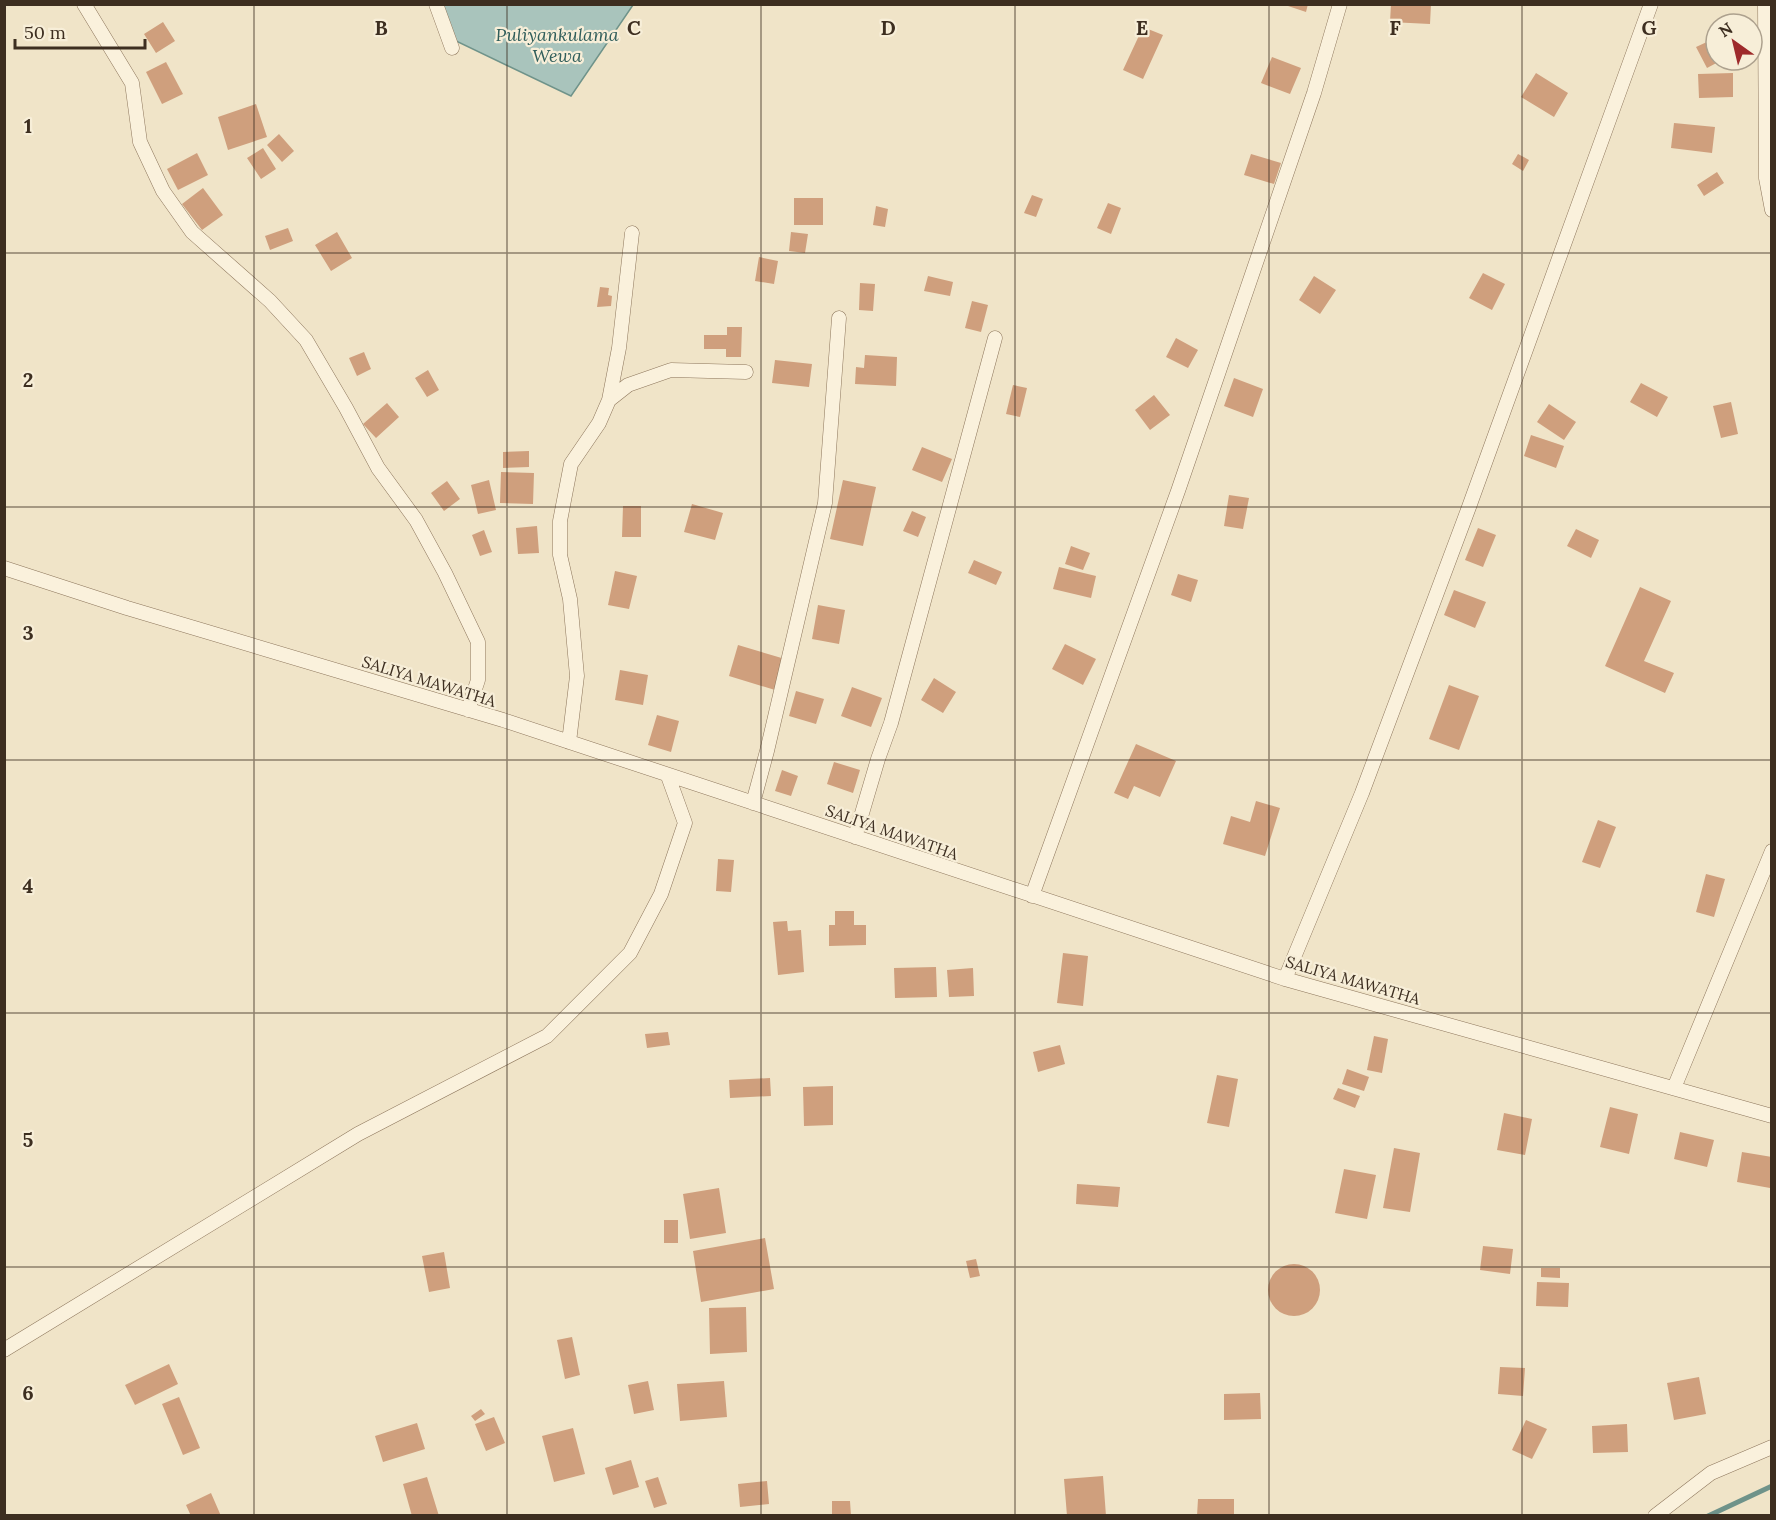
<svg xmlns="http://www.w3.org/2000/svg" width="1776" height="1520" viewBox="0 0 1776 1520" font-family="Lora,serif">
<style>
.water{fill:#a9c4bc;stroke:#6f938a;stroke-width:1.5}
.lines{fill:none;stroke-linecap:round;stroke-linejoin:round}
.stream{stroke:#6f938a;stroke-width:5}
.building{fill:#cf9f7d}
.minor-casing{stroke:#8d765c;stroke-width:15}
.minor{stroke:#faf1dc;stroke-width:14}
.grid{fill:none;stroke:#3d2e20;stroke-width:1.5;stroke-opacity:0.55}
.labels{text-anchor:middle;stroke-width:4.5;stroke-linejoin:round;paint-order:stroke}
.street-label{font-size:16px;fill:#3d2e20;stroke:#f7eed8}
.water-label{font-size:18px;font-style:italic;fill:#2f5d5a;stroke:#f7eed8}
.grid-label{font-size:20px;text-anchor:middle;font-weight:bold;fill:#3d2e20;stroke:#f7eed8;stroke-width:4.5;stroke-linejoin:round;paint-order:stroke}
</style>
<rect width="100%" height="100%" fill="#f0e4c8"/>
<!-- water -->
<path class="water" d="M443,5H633L571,96L456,41Z"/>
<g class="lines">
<!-- stream -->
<path class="stream" d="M1708,1516L1772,1486"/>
</g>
<!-- building -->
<path class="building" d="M1282,4H1308L1306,12Z
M1391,4H1431L1430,24L1390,22Z
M163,22L175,41L156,53L144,34Z
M1143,27L1163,35L1143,79L1123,70Z
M1709,41L1716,55V60H1722L1707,68L1696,47Z
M1272,57L1301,68L1290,94L1261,83Z
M166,62L183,94L162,104L146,72Z
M1536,73L1568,93L1554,117L1521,97Z
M1733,73V97L1699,98L1698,74Z
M256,104L267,137L228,150L218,117Z
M1674,123L1715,127L1712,153L1671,148Z
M279,134L294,151L282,162L267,145Z
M263,148L276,169L261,179L247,158Z
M197,153L208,175L178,190L167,169Z
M1251,154L1281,163L1274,184L1244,175Z
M1518,154L1529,160L1523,171L1512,164Z
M1717,172L1724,183L1704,196L1697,185Z
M203,188L223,215L202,230L182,204Z
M1032,195L1043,199L1036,217L1024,213Z
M794,198H823V225H794Z
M1108,203L1121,208L1111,234L1097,228Z
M876,206L888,209L885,227L873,225Z
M288,228L293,241L270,250L265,236Z
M337,232L352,258L331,271L315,245Z
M791,232L808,234L805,253L789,251Z
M759,257L778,261L774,284L755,281Z
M1483,273L1505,284L1492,310L1469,298Z
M928,276L953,282L950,296L924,291Z
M1314,276L1336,290L1320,314L1299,300Z
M860,283L875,284L873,311L859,310Z
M600,287L609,288L608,295L612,296L611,306L597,307Z
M972,301L988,305L981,332L965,328Z
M727,327H742L741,357H726V349H704V335H727Z
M1176,338L1198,350L1188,368L1166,357Z
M364,352L371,369L357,376L349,358Z
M865,355L897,357L896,386L855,384L856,367L864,368Z
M775,360L812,364L809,387L772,383Z
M428,370L439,390L427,397L415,378Z
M1234,378L1263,389L1253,417L1224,406Z
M1641,383L1668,397L1657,417L1630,402Z
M1013,385L1027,388L1020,417L1006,414Z
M1154,395L1170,415L1150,430L1135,410Z
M1731,402L1738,434L1721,438L1713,406Z
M387,403L399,417L376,438L363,424Z
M1549,404L1576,422L1564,440L1537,422Z
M1531,435L1564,446L1556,468L1524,456Z
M922,447L952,459L942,482L912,470Z
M529,451V467L503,468V452Z
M501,472L534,473L533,504L500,503Z
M489,480L496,510L478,514L471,485Z
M843,480L876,487L863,546L830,539Z
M447,481L460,499L444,511L431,493Z
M1229,495L1249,498L1243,529L1224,526Z
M692,504L723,513L715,540L684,532Z
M623,506H641V537H622Z
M912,511L926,517L918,537L903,531Z
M537,526L539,553L518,554L516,528Z
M1478,528L1496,535L1483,567L1465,560Z
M1576,529L1599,540L1591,558L1567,546Z
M484,530L492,552L480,556L472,535Z
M1071,546L1090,553L1083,570L1065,564Z
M974,560L1002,572L996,585L968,573Z
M1059,567L1096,576L1091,598L1053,589Z
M615,571L637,576L629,609L608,605Z
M1178,574L1198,580L1191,602L1171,595Z
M1640,587L1671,601L1644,661L1674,673L1665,693L1605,666Z
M1454,590L1486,602L1475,628L1444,615Z
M818,605L845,610L839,644L812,639Z
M1065,644L1096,659L1083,685L1052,669Z
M738,645L785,659L775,690L729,676Z
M620,670L648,675L643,705L615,700Z
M934,678L956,692L943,713L921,700Z
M1449,685L1479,696L1459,750L1429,739Z
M852,687L882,698L871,727L841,716Z
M796,691L824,699L816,724L789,716Z
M657,715L679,721L671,752L648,745Z
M1136,744L1176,761L1160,797L1134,786L1128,799L1114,793Z
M834,762L860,770L853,793L827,784Z
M782,770L798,776L791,796L775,791Z
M1256,801L1280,808L1265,856L1223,844L1231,816L1250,822Z
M1598,820L1616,827L1600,868L1582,862Z
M718,859L734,860L731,892L716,891Z
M1706,874L1725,879L1714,917L1696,912Z
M835,911H854V925H866V945L829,946V925H835Z
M787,921L788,931L801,930L804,972L778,975L773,922Z
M1063,953L1088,956L1083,1006L1057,1003Z
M936,967L937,997L895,998L894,968Z
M973,968L974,996L949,997L947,970Z
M668,1032L670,1045L647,1048L645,1034Z
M1374,1036L1388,1039L1382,1073L1367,1070Z
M1060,1045L1065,1064L1038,1072L1033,1052Z
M1347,1069L1369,1077L1364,1091L1342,1084Z
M1217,1075L1238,1079L1229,1127L1207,1123Z
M770,1078L771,1096L730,1098L729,1080Z
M833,1086V1125L804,1126L803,1087Z
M1338,1088L1360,1096L1355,1108L1333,1099Z
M1610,1107L1638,1114L1629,1154L1600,1147Z
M1504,1113L1532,1119L1525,1155L1497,1150Z
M1680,1132L1714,1140L1707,1167L1674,1159Z
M1394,1148L1420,1153L1410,1212L1383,1208Z
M1742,1152L1772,1157L1770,1188L1737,1182Z
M1344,1169L1376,1175L1367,1219L1335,1213Z
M1077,1184L1120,1187L1118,1207L1076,1204Z
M719,1188L726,1233L690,1239L683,1194Z
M664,1220H678V1243H664Z
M765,1238L774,1289L701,1302L693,1251Z
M1483,1246L1513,1249L1510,1274L1480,1270Z
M444,1252L450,1288L429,1292L422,1256Z
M976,1259L980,1276L970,1278L966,1261Z
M1268 1290a26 26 0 1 1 52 0a26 26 0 1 1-52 0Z
M1541,1268H1560V1278L1541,1277Z
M1537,1282L1569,1283L1568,1307L1536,1306Z
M746,1307L747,1352L710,1354L709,1308Z
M572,1337L580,1375L565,1379L557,1340Z
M169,1364L178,1384L135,1405L125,1385Z
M1500,1367L1525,1368L1523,1396L1498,1394Z
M1699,1377L1706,1414L1674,1420L1667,1383Z
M648,1381L654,1410L634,1414L628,1385Z
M724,1381L727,1417L680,1421L677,1384Z
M1260,1393L1261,1419L1224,1420V1394Z
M179,1397L200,1448L183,1455L162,1404Z
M481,1409L485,1414L475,1421L471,1416Z
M494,1417L505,1443L486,1451L475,1424Z
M1526,1420L1547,1429L1532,1459L1512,1450Z
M417,1423L425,1449L383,1462L375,1436Z
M1627,1424L1628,1452L1593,1453L1592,1426Z
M573,1428L585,1474L554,1482L542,1436Z
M631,1460L639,1487L613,1495L605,1468Z
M1103,1476L1106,1516H1067L1064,1479Z
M427,1477L439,1516H412L403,1484Z
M658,1477L667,1504L654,1508L645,1481Z
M767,1481L769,1504L740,1507L738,1484Z
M211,1493L221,1516H191L186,1505Z
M1198,1499H1234V1516H1197Z
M832,1501H850L851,1516H832Z"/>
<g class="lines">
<!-- minor casing -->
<g class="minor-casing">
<path id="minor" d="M84,4L132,83L140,142L163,191L192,232L270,301L306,340L346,408L378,468L416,520L445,573L478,642V680L468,710
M436,4L452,48
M1765,4L1766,178L1772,210
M609,400L628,385L671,370L746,372
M4,568L127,608L503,720L1285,979L1772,1116
M569,742L577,676L570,599L560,555V521L571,464L599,423L609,400L619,348L632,233
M753,803L767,751L825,503L839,318
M855,837L878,759L891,723L995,338
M1032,896L1178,491L1314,93L1340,4
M1285,979L1362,793L1469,507L1651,4
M1674,1088L1772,851
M4,1350L358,1134L547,1036L630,953L661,894L685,823L668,776
M1655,1516L1711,1473L1772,1447"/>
</g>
<!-- minor -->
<use href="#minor" class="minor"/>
</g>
<!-- grid -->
<path class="grid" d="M254,4V1516M507,4V1516M761,4V1516M1015,4V1516M1269,4V1516M1522,4V1516M4,253H1772M4,507H1772M4,760H1772M4,1013H1772M4,1267H1772"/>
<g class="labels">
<!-- street labels -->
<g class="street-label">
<text transform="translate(429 681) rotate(17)" y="6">SALIYA MAWATHA</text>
<text transform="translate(892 832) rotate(19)" y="6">SALIYA MAWATHA</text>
<text transform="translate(1353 980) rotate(16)" y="6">SALIYA MAWATHA</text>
</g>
<!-- water labels -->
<g class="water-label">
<text x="557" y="41">Puliyankulama<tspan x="557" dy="21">Wewa</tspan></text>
</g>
</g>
<g class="grid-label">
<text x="381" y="35">B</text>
<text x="634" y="35">C</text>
<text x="888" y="35">D</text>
<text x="1142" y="35">E</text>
<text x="1395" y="35">F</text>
<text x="1649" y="35">G</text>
<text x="28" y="133">1</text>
<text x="28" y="387">2</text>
<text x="28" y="640">3</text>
<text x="28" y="893">4</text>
<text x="28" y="1147">5</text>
<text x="28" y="1400">6</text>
</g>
<!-- border -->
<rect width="1776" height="1520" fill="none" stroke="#3d2e20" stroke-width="12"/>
<!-- north arrow -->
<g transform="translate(1734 42) rotate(326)"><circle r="28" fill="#f7eed8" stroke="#ada18e" stroke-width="1.5"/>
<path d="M0-4.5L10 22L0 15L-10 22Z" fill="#9e2a2b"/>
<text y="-9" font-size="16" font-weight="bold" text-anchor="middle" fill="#3d2e20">N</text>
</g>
<!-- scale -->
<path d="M15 39v9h130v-9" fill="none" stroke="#3d2e20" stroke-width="3"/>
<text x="24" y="39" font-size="18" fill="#3d2e20" stroke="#f7eed8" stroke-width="4.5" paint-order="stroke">50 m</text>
</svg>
